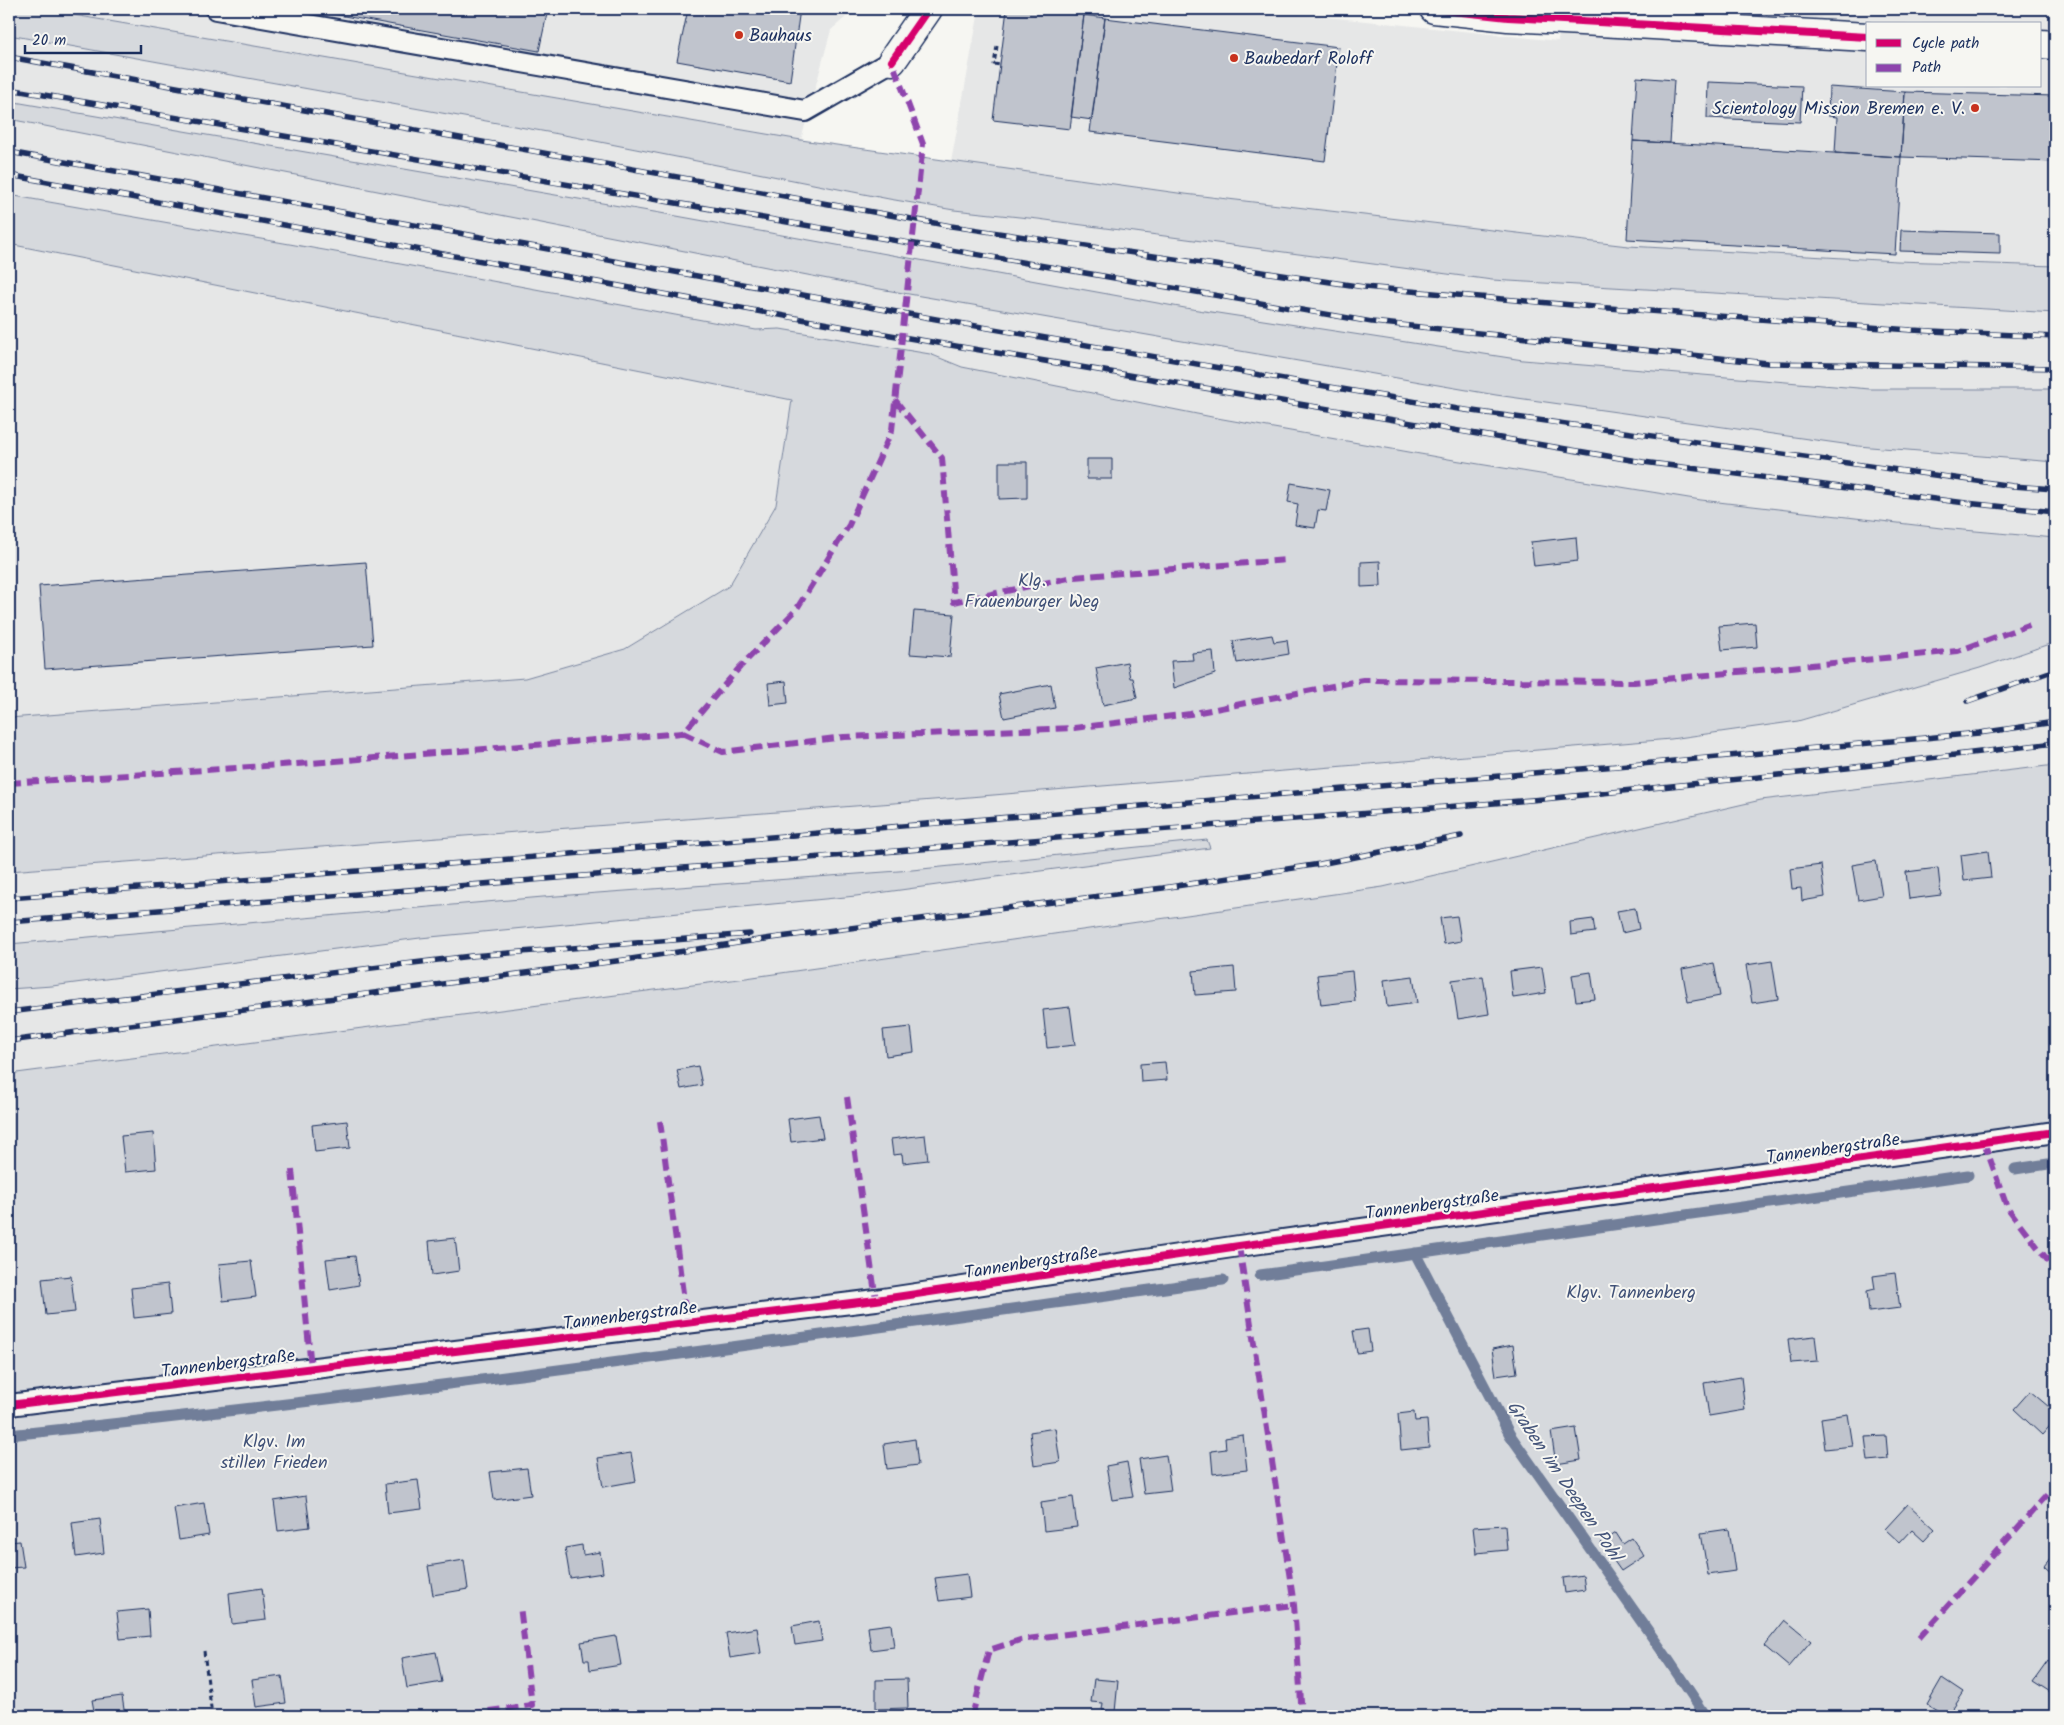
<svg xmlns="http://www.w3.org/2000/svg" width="2064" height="1725" viewBox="0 0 2064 1725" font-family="Kalam,sans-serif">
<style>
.built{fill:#e6e7e7;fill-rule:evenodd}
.green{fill:#d6d9dd;stroke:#78849e}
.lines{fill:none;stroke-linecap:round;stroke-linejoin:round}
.stream{stroke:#717e99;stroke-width:11}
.building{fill:#c0c4cd;stroke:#1b2f5e}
.lane-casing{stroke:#1b2f5e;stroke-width:24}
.street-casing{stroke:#1b2f5e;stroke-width:31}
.path{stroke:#1b2f5e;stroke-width:3;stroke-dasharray:5 4;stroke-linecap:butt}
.lane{stroke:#f6f6f2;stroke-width:20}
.street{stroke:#f6f6f2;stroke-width:28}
.rail-casing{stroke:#1b2f5e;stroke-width:5.5}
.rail{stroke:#f6f6f2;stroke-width:4;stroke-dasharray:11;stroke-linecap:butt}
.quiet{stroke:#8e44ad;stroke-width:6;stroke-dasharray:12 6;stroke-linecap:butt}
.cycleway-casing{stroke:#f6f6f2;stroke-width:11}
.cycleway{stroke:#d6006c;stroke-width:8}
.poi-dot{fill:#c8321e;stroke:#f6f6f2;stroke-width:2}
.labels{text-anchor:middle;stroke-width:4;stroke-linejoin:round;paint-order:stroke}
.poi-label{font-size:18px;fill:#1b2f5e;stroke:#f6f6f2;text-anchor:start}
.park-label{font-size:18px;fill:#405177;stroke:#f6f6f2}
.street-label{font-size:18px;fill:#1b2f5e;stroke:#f6f6f2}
.water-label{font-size:19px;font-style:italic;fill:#46567b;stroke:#f6f6f2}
</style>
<rect width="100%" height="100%" fill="#f6f6f2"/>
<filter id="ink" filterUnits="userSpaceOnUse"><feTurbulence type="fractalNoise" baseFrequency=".02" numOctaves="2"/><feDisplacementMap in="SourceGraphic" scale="10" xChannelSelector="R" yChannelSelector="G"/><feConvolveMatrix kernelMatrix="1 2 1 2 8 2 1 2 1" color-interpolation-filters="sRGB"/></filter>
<g filter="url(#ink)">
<!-- built -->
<path class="built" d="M39,9H855L831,30L801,140Z
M984,9H1249L1558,41L1562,9H2055V266L1897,261L1628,246L1185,194L951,162L978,16ZM1868,24H2040V86H1868Z
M9,35L575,137L889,199L954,210L1038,219L1492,280L2055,313V538L1941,528L1701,500L1454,460L1217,418L962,367L930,354L780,329L756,330L341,253L9,195Z
M9,244L792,400L776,505L729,586L625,649L525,678L9,718Z
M2055,642V765L1761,800L1383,887L739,979L9,1074V871L933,800L1671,739L1798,721L1980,668Z"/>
<!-- green -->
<path class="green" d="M9,9H39L801,140L1185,194L1628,246L1897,261L2055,266V313L1492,280L1038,219L954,210L889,199L575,137L9,35Z
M9,101L660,213L1185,308L1523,360L1870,389H2055V462L1858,446L1496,395L874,288L9,119Z
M9,195L341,253L756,330L780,329L930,354L962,367L1217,418L1454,460L1701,500L1941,528L2055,538V642L1980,668L1798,721L1671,739L933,800L9,871V718L525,678L625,649L729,586L776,505L792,400L9,244Z
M2055,765V1716H9V1074L739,979L1383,887L1761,800Z
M1207,840L1210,848L856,896L420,938L52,986L9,989V944L543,897L912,870Z"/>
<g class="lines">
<!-- stream -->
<path class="stream" d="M2015,1169L2055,1163
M1415,1253L1510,1435L1665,1655L1706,1716
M1260,1275L1968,1175
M9,1435C415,1393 819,1335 1223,1280"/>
</g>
<!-- building -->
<path class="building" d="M305,9H548L539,51Z
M688,9H800L790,81L677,61Z
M1007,9H1036L1084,15L1070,129L993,120Z
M1084,15L1105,18L1092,120L1071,117Z
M1105,18L1339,47L1325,161L1090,132Z
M1637,77L1674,80L1670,143L1633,141Z
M1708,82L1802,86L1800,122L1707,118Z
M1829,87L1905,92L1901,157L1835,153L1837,117L1828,116Z
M1905,92L2055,96V162L1901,157Z
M1633,141L1901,157L1895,254L1627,239Z
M1901,230L2000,233V254L1900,251Z
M1087,459H1112V479H1087Z
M999,462H1027V498L999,499Z
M1291,483L1330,490L1326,511L1318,510L1315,528L1295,525L1298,504L1288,502Z
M1576,537L1578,561L1534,566L1531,542Z
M1380,561L1381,586L1361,587V562Z
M366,562L373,645L45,669L39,586Z
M914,611L954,614L950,657L910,654Z
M1755,623L1757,647L1722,650L1719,626Z
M1272,635L1274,642L1287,640L1289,654L1237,663L1233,641Z
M1213,651L1215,674L1174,688L1171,661L1193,660L1192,653Z
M1127,662L1130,678H1133L1137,698L1103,705L1096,668Z
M786,681L788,703L770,705L768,683Z
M1051,684L1055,708L1004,718L999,694Z
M1988,851L1991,878L1964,881L1961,855Z
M1876,861L1882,896L1858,900L1852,865Z
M1821,865L1825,897L1802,901L1801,888L1792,889L1790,869Z
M1938,868L1941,895L1909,899L1906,872Z
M1635,908L1639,929L1622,933L1617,911Z
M1457,916L1461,941L1444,944L1440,918Z
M1593,919L1595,932L1571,935L1570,922Z
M1772,961L1778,999L1752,1003L1746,965Z
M1714,963L1720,996L1688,1002L1682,969Z
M1234,967L1236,992L1195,995L1193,971Z
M1542,967L1546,993L1513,998L1510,971Z
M1352,971L1355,1001L1321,1005L1317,975Z
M1591,972L1595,999L1576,1001L1572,975Z
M1413,976L1417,1003L1387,1007L1384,980Z
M1483,976L1489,1014L1458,1019L1452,980Z
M1070,1007L1075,1045L1047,1048L1043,1010Z
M911,1027L914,1052L886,1056L883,1030Z
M1165,1062L1167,1080L1141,1082L1140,1064Z
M698,1066L702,1085L681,1089L677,1070Z
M819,1115L823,1138L791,1142L788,1119Z
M347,1121L350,1148L315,1152L312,1125Z
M153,1133L156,1169L125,1172L121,1136Z
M925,1135L928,1160L903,1163L902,1154L893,1155L891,1139Z
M455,1238L459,1271L432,1275L429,1241Z
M355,1256L359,1285L330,1290L326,1259Z
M251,1261L256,1297L223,1301L219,1264Z
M1895,1273L1900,1308L1869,1312L1867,1291L1875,1289L1873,1276Z
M71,1276L75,1312L46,1315L42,1279Z
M168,1284L171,1314L134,1318L131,1288Z
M1368,1329L1371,1351L1357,1353L1353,1331Z
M1815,1336L1818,1361L1791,1363L1788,1339Z
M1513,1345L1517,1373L1496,1376L1492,1349Z
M1741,1377L1745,1410L1709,1416L1704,1383Z
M2030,1391L2055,1412V1420L2042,1435L2014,1409Z
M1414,1412L1415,1421L1427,1420L1429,1447L1401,1450L1398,1414Z
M1848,1414L1853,1446L1825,1449L1821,1418Z
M1055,1428L1060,1462L1034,1466L1030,1432Z
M1576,1428L1581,1460L1556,1464L1551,1432Z
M1243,1435L1247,1470L1213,1474L1211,1451L1226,1449L1225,1438Z
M1886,1436L1888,1459L1868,1461L1865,1437Z
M915,1439L918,1465L887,1469L884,1444Z
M631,1453L636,1481L603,1487L598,1458Z
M1166,1455L1171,1491L1144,1494L1139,1459Z
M1127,1462L1133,1497L1112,1500L1106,1466Z
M527,1468L531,1495L494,1500L490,1472Z
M418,1480L422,1509L388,1513L385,1484Z
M306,1496L310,1527L278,1531L274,1501Z
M1073,1497L1077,1527L1044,1531L1041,1502Z
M204,1503L209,1535L179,1540L174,1508Z
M1908,1504L1935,1529L1924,1541L1912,1530L1900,1543L1885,1529Z
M100,1519L104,1553L76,1557L72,1523Z
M1505,1525L1507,1550L1476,1553L1473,1527Z
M1729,1529L1735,1571L1708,1575L1701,1533Z
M1616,1533L1623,1544L1632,1538L1644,1556L1621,1571L1601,1543Z
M20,1541L24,1567L9,1568V1542Z
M582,1545L583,1555L600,1552L603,1573L570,1578L565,1548Z
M2055,1552V1576L2044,1566Z
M464,1560L468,1589L433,1595L428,1566Z
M967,1574L970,1597L939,1601L935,1578Z
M1583,1575L1585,1590L1565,1593L1563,1578Z
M262,1588L266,1620L232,1624L229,1593Z
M148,1609L150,1636L120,1639L117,1612Z
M1785,1620L1811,1641L1789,1667L1764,1646Z
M819,1621L822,1641L795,1645L792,1626Z
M891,1624L894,1647L871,1650L868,1627Z
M757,1628L761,1653L730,1658L726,1633Z
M616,1636L621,1665L590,1670L589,1660H584L581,1642Z
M436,1652L442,1682L407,1688L402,1658Z
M2048,1661L2055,1666V1696L2033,1682Z
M282,1676L286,1703L256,1707L252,1680Z
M1942,1678L1963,1692L1947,1716L1927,1704Z
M907,1679L908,1708L876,1709V1680Z
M1094,1679L1118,1681L1115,1712L1102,1710L1103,1703L1091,1702Z
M122,1696L125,1716H95L92,1700Z"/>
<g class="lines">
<!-- lane casing -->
<g class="lane-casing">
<path id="lane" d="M216,9L805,111L892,61
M9,1405L876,1300L1239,1246L2055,1132"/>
</g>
<!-- street casing -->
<g class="street-casing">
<path id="street" d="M1434,9L1508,17L1868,37
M2040,44L2055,45
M892,61L928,9"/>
</g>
<!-- path -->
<path class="path" d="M997,46L994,64L1000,65
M204,1651L212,1716"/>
<!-- lane -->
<use href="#lane" class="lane"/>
<!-- street -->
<use href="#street" class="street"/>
<!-- rail casing -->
<g class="rail-casing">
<path id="rail" d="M9,57L951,226L1364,287L1595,307L1911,330L2055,337
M9,89L1372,322L1768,363L2055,368
M9,152L936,319L1458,409L2013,486L2055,489
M9,175L867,331L1643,462L1966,503L2055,512
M1968,701L2055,670
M9,898L474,862L1641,764L1979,733L2055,722
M9,922L1544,799L1847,768L2055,743
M9,1012L471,956L750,934
M9,1041L624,960L772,938L1163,888L1320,864L1461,836"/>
</g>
<!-- rail -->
<use href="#rail" class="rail"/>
<!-- quiet -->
<path class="quiet" d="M895,400L942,458L954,602L1073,577L1286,560
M683,733L723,752L844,737L1074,728L1190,714L1363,680L1634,682L1958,651L2034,623
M9,783L311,763L683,733L740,667L796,610L849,525L892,430L923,144L892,61
M847,1097L876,1300
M660,1121L687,1323
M1984,1142L2007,1207L2055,1270
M292,1170L311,1368
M1239,1246L1294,1605L1302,1716
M1919,1638L2055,1486
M453,1716L532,1705L520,1606
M972,1716L989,1650L1020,1640L1294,1605"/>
<!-- cycleway casing -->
<g class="cycleway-casing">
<path id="cycleway" d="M1434,9L1508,17L1868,37
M892,61L928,9
M9,1405L876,1300L1239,1246L2055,1132"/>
</g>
<!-- cycleway -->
<use href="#cycleway" class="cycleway"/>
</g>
</g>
<!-- markers -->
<g class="poi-dot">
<circle cx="739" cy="35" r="5"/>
<circle cx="1234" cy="58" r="5"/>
<circle cx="1975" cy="108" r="5"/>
</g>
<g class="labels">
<!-- poi labels -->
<g class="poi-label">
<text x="749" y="41">Bauhaus</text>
<text x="1244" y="64">Baubedarf Roloff</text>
<text x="1965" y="114" text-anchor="end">Scientology Mission Bremen e. V.</text>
</g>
<!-- park labels -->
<g class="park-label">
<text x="1032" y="586">Klg.<tspan x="1032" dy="21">Frauenburger Weg</tspan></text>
<text x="1631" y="1298">Klgv. Tannenberg</text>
<text x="274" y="1447">Klgv. Im<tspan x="274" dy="21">stillen Frieden</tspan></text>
</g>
<!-- street labels -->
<g class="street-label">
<text transform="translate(1833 1148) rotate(-8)" y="6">Tannenbergstraße</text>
<text transform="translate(1432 1204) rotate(-8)" y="6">Tannenbergstraße</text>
<text transform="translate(1031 1262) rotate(-9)" y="6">Tannenbergstraße</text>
<text transform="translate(630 1315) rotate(-7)" y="6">Tannenbergstraße</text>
<text transform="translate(228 1363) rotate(-7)" y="6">Tannenbergstraße</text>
</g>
<!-- water labels -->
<g class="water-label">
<text transform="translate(1565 1480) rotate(56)" y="7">Graben im Deepen Pohl</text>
</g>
</g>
<!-- margin -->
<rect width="2064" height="1725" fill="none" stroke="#f6f6f2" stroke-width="30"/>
<rect x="15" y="15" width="2034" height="1695" fill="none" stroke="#1b2f5e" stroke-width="2" filter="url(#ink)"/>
<!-- legend -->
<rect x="1866" y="22" width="175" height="65" fill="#f6f6f2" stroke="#9ea6b7"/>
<rect x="1876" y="39" width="25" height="8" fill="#d6006c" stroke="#9ea6b7"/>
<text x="1912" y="48" font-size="15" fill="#1b2f5e">Cycle path</text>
<rect x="1876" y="64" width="25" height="8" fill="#8e44ad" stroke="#9ea6b7"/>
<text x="1912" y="72" font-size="15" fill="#1b2f5e">Path</text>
<!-- scale -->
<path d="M25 45v8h116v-8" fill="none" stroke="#1b2f5e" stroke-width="2.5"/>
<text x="32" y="45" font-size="15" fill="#1b2f5e" stroke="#f6f6f2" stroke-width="4" paint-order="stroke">20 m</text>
</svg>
